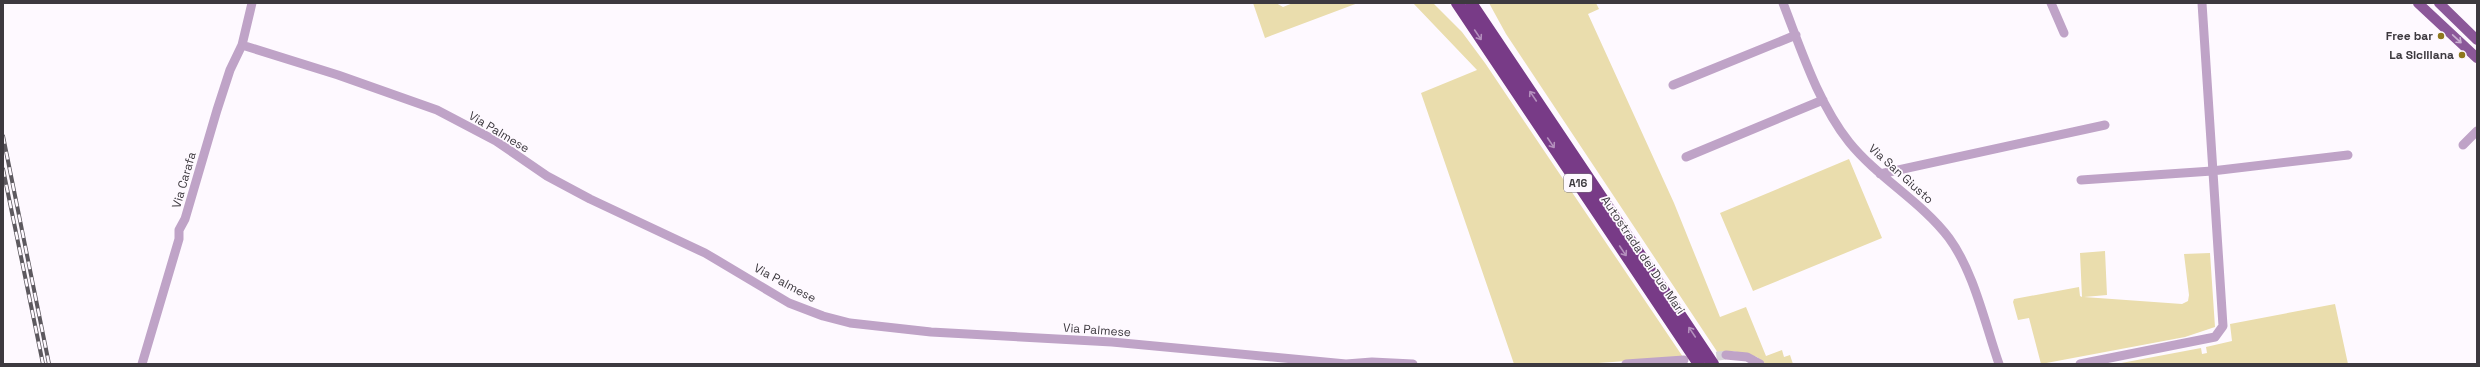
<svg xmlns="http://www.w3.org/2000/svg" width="2480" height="367" viewBox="0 0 2480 367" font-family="'Space Grotesk',sans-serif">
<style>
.green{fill:#eaddad}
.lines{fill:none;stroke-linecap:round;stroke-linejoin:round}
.minor-tunnel{stroke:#d7d3d9;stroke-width:9;stroke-dasharray:9 4.5;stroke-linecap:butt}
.minor{stroke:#bfa3c7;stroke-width:9}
.primary{stroke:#8b5899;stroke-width:10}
.motorway{stroke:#783b87;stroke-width:12}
.rail-casing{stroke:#5d595f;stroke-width:4}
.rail{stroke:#fef9ff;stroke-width:2.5;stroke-dasharray:8;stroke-linecap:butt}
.oneway{stroke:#b490bd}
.oneway2{stroke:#cab1d1}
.poi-dot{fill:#8e781d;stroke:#fef9ff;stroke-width:1.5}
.labels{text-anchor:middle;stroke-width:3.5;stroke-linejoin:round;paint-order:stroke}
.shield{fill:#fef9ff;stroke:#777379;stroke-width:1}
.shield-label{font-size:11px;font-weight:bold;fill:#3d393f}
.poi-label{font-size:12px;font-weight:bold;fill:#3d393f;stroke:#fef9ff;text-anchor:end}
.street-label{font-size:12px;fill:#3d393f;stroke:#fef9ff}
</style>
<rect width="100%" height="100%" fill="#fef9ff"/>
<!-- green -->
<path class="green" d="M1253,3H1276L1283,7L1293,3H1358L1265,38Z
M1413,3H1433L1462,32L1485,63L1683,357L1584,364H1514L1421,93L1477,70Z
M1489,3H1596L1599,9L1588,14L1674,203L1720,317L1746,307L1766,356L1782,350L1784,357L1790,355L1793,364H1766L1757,357L1733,351L1718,353L1506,34Z
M1849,159L1882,238L1753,291L1720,213Z
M2105,251L2107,295L2084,297L2182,304L2188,301L2189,295L2184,254L2210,253L2215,327L2185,337L2041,364L2029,318L2018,320L2013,302L2014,299L2079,287L2080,296L2082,297L2080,253Z
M2335,304L2348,364H2116L2201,348L2202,354L2207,353L2206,347L2232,341L2230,324Z"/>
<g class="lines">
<!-- minor-tunnel -->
<path class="minor-tunnel" d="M1703,358L1726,355"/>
<!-- minor -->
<path class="minor" d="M1783,3C1801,49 1818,103 1849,142C1878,178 1921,201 1949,238C1974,272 1985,324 1999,364
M2051,3L2064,33
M242,45L338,75L437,110L496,141L547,176L590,199L705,253L789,303L823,316L850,323L931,332L1112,342L1346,364L1372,362L1413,364
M1673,85L1796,35
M2463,145L2477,131
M1686,157L1823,100
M1880,174L2105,125
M2081,180L2212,171L2348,155
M1726,355L1747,357L1760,364
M142,364L179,239V230L185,219L217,110L230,70L242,45L252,3
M1626,364L1684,360
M2080,364L2215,337L2223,326L2202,3"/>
<!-- primary -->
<path class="primary" d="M2418,3L2477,58
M2439,3L2477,40"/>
<!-- motorway -->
<path class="motorway" d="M1457,3L1699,364
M1471,3L1713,364"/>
<!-- rail casing -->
<g class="rail-casing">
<path id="rail" d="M3,136L49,364
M3,169L43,364"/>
</g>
<!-- rail -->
<use href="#rail" class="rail"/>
</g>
<!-- one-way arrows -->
<defs><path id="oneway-shaft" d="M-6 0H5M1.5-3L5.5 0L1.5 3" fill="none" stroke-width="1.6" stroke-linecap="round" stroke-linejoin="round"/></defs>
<g class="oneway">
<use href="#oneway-shaft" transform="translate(1478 35) rotate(56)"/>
<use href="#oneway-shaft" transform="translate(1533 96) rotate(-124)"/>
<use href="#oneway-shaft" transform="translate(1551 143) rotate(56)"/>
<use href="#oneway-shaft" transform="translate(1623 251) rotate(56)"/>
<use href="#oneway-shaft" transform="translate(1692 332) rotate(-124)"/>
</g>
<use class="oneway2" href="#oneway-shaft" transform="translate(2457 39) rotate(43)"/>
<!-- markers -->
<g class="poi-dot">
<circle cx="2441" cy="36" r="4"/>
<circle cx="2462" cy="55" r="4"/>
</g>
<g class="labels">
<!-- shield labels -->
<rect class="shield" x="1564" y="174" width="28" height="18" rx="3"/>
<g class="shield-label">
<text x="1578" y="187">A16</text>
</g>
<!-- poi labels -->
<g class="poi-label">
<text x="2433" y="40">Free bar</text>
<text x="2454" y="59">La Siciliana</text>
</g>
<!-- street labels -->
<g class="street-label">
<text transform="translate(499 132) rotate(31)" y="4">Via Palmese</text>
<text transform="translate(1901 174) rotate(42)" y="4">Via San Giusto</text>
<text transform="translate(184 180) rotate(-74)" y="4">Via Carafa</text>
<text transform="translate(1643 255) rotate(56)" y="4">Autostrada dei Due Mari</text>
<text transform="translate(785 283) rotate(28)" y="4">Via Palmese</text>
<text transform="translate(1097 330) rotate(4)" y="4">Via Palmese</text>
</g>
</g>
<!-- border -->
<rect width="2480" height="367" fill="none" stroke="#3d393f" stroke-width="8"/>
</svg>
